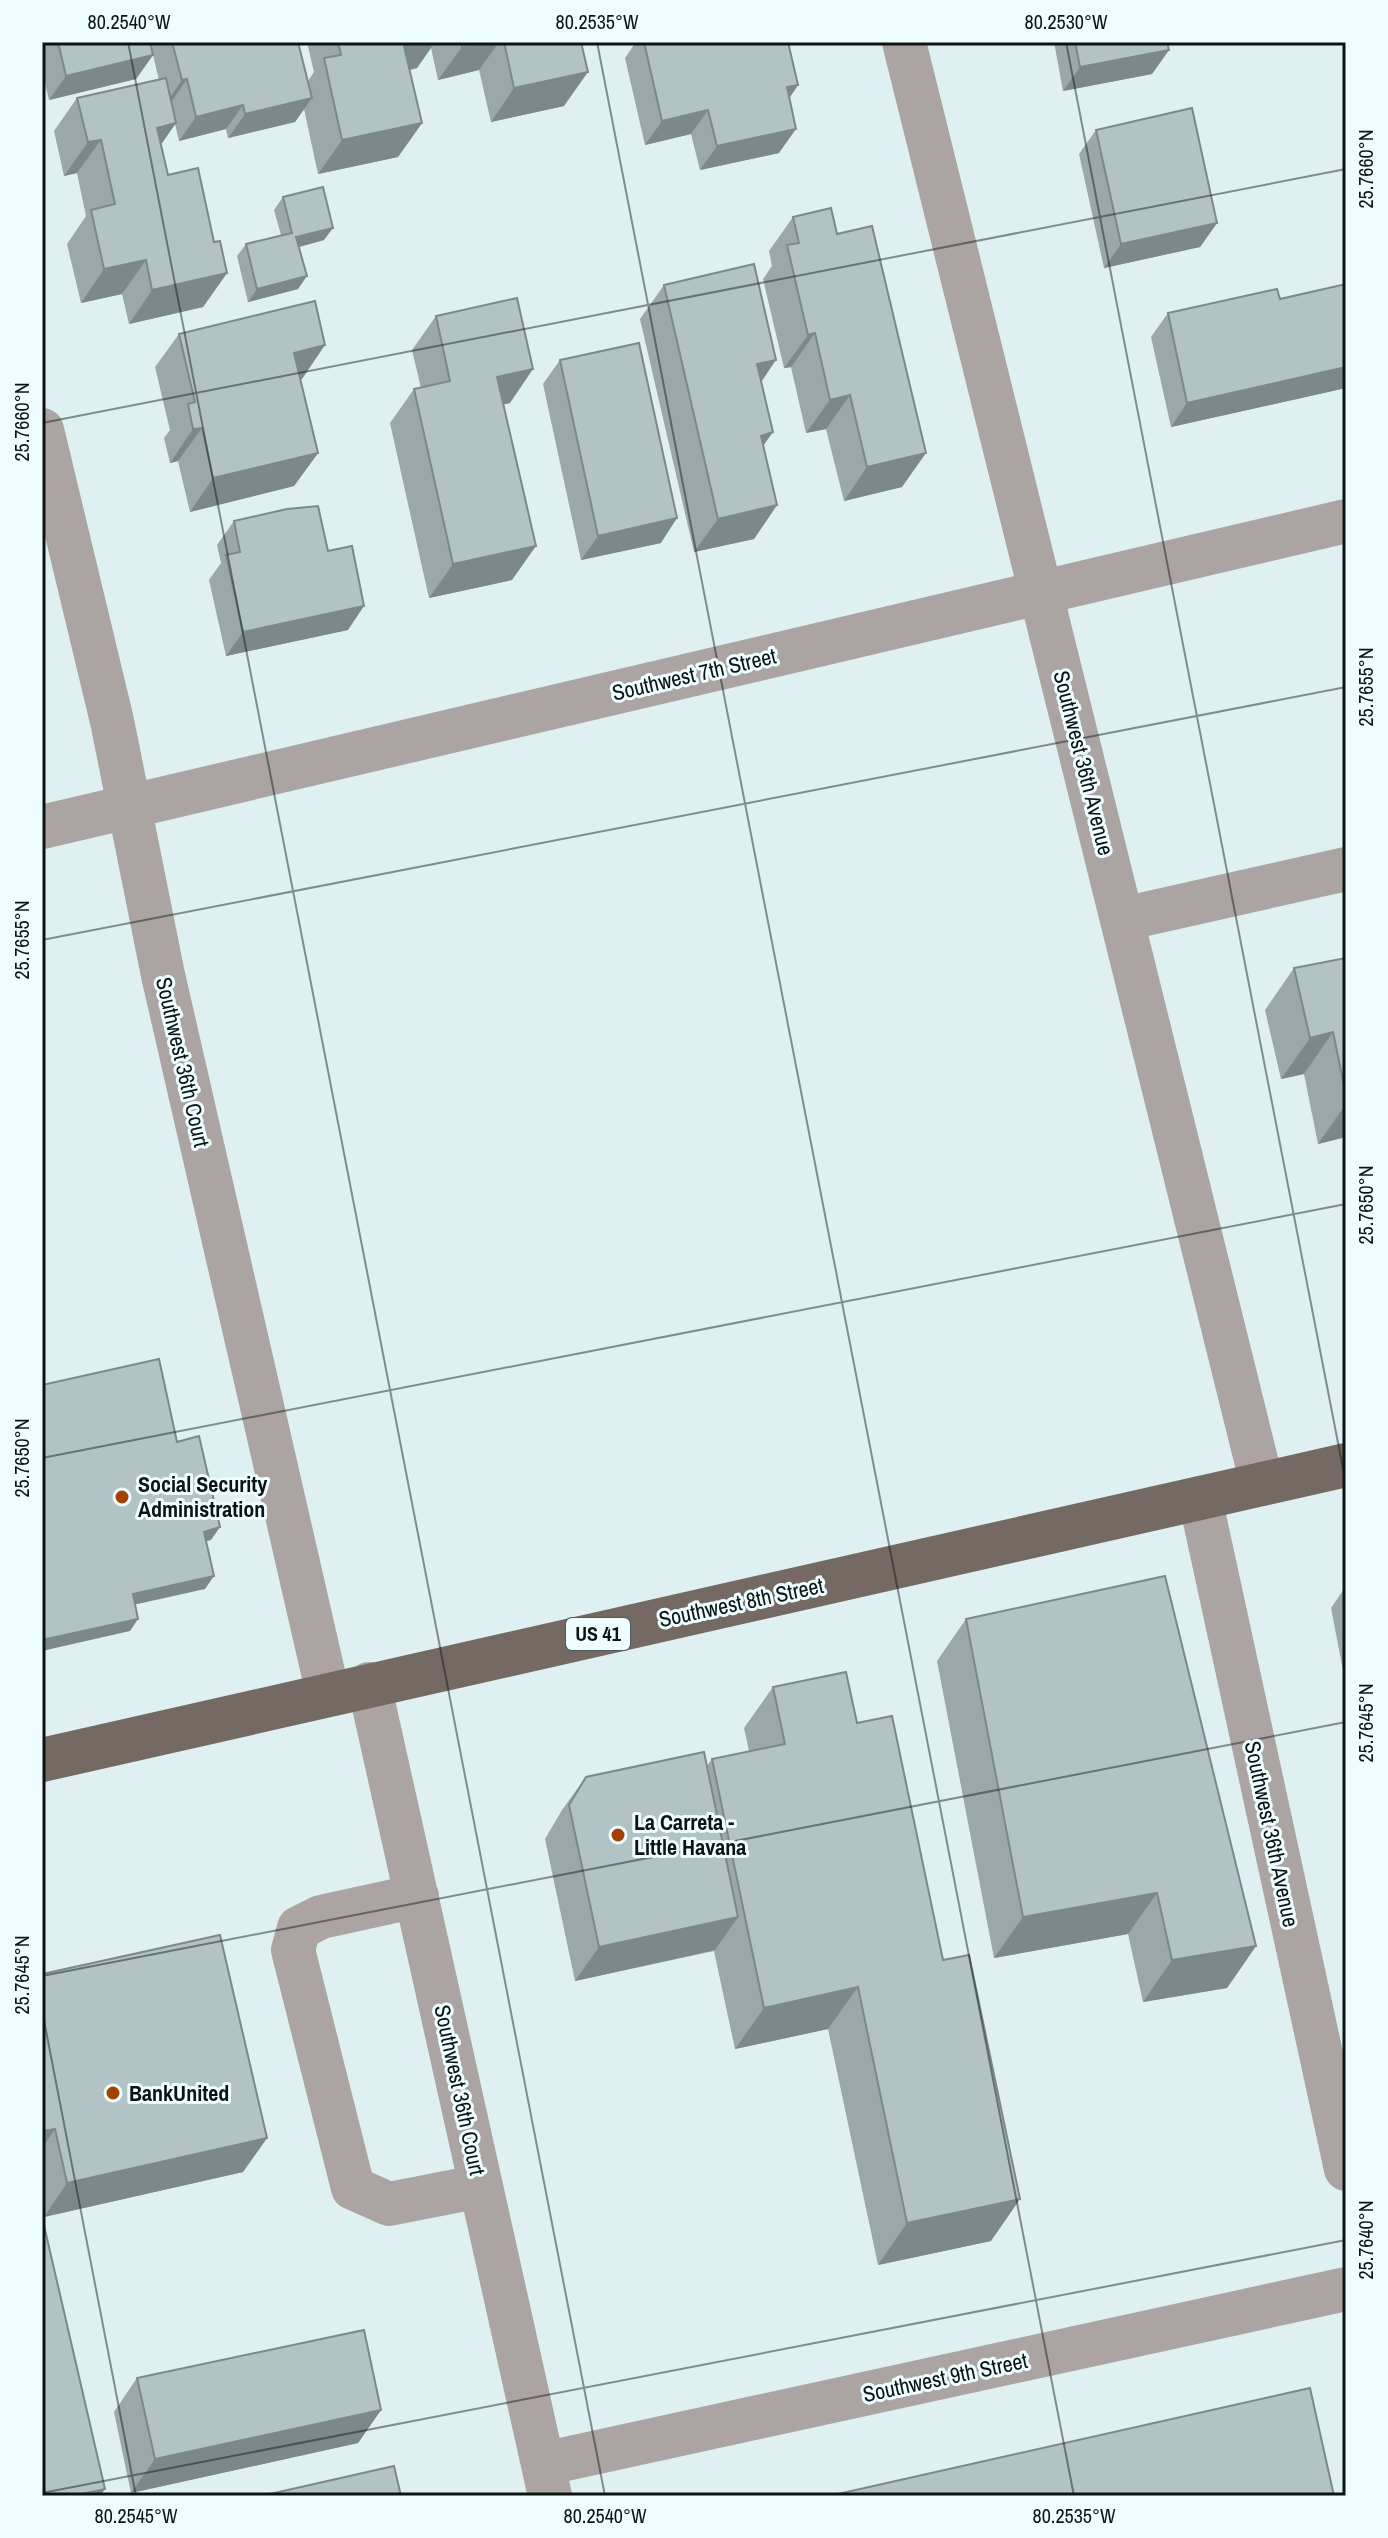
<svg xmlns="http://www.w3.org/2000/svg" width="1388" height="2538" viewBox="0 0 1388 2538" font-family="'Archivo Narrow',sans-serif">
<style>
.lines{fill:none;stroke-linecap:round;stroke-linejoin:round}
.minor{stroke:#aba4a2;stroke-width:44}
.major{stroke:#756964;stroke-width:44}
.wall{fill:#99a8aa}
.shaded-wall{fill:#7d888b}
.building{fill:#b2c3c6;stroke:#7d888b;stroke-width:2}
.ticks{fill:none;stroke:#0c1313;stroke-width:2;stroke-opacity:0.45}
.poi-dot{fill:#a24100;stroke:#eefdff;stroke-width:3}
.labels{text-anchor:middle;stroke-width:6;stroke-linejoin:round;paint-order:stroke}
.shield{fill:#eefdff;stroke:#50595a;stroke-width:2}
.shield-label{font-size:20px;font-weight:bold;fill:#0c1313}
.street-label{font-size:22px;fill:#0c1313;stroke:#eefdff}
.poi-label{font-size:22px;font-weight:bold;fill:#0c1313;stroke:#eefdff;text-anchor:start}
.neatline{fill:none;stroke:#0c1313;stroke-width:3}
.ticks-label{font-size:20px;text-anchor:middle;fill:#0c1313}
</style>
<rect width="100%" height="100%" fill="#def0f2"/>
<g class="lines">
<!-- minor -->
<path class="minor" d="M904,42L1262,1484
M42,430L112,721L163,975L328,1694
M42,827L1346,521
M1123,919L1346,869
M1200,1498L1346,2169
M369,1684L550,2496
M417,1896L321,1917L299,1928L293,1950L353,2188L389,2204L481,2186
M543,2464L1346,2289"/>
<!-- major -->
<path class="major" d="M42,1760L1346,1465"/>
</g>
<!-- wall -->
<path class="wall" d="M42,42H298L308,81L314,72L307,42H581L564,106L491,122L479,70L438,80L431,48L417,68L410,70L422,123L398,157L318,174L304,109L295,122L228,138L226,129L179,141L175,124L161,145L168,175L214,242L227,273L203,307L129,324L122,294L81,303L67,244L86,216L77,173L64,176L54,131L77,98L159,80L153,55L136,79L49,100L42,70Z
M636,42H788L798,85L789,98L779,153L700,170L691,134L645,145L625,58Z
M1054,42H1167L1169,50L1152,74L1063,91Z
M1096,130L1217,223L1200,247L1104,268L1079,154Z
M283,197L324,240L299,247L298,289L248,302L237,256L246,244L281,235L274,210Z
M793,217L902,487L844,501L826,429L806,433L791,367L784,368L763,279L772,266L769,251Z
M1346,284V388L1171,427L1151,337L1168,313L1280,299Z
M664,285L761,382L763,446L777,505L754,539L694,552L640,319Z
M436,316L510,403L504,404L512,580L429,598L390,423L414,389L421,388L412,350Z
M179,334L302,379L300,380L318,453L294,486L190,512L178,461L170,463L164,438L170,430L155,367Z
M560,360L661,543L581,560L543,384Z
M234,521L328,551L348,630L226,656L209,580L221,563L217,545Z
M1346,958V1137L1318,1144L1304,1074L1281,1079L1265,1010L1294,968Z
M1346,1586V1686L1331,1608Z
M966,1619L1256,1946L1227,1988L1143,2002L1128,1934L994,1958L937,1661Z
M773,1687L857,1723L991,2241L878,2265L828,2029L735,2049L714,1951L575,1981L545,1839L562,1810L586,1777L707,1766L712,1759L749,1751L744,1728Z
M42,1974L267,2138L243,2172L44,2217L42,2209Z
M137,2378L381,2410L358,2443L131,2493L114,2412Z"/>
<!-- shaded-wall -->
<path class="shaded-wall" d="M403,42H435L417,68L380,76Z
M481,42H499L479,70L438,80L462,47Z
M1169,50L1152,74L1063,91L1080,67Z
M153,55L136,79L49,100L66,76Z
M588,72L564,106L491,122L514,88Z
M187,79L170,104L165,105L182,80Z
M798,85L782,109L787,87Z
M312,98L295,122L228,138L245,114Z
M243,105L226,129L179,141L196,117Z
M708,110L691,134L645,145L662,121Z
M176,123L152,157L157,128Z
M422,123L398,157L318,174L342,140Z
M796,129L779,153L700,170L717,146Z
M101,140L77,173L64,176L88,142Z
M1217,223L1200,247L1104,268L1121,244Z
M333,228L324,240L288,250L296,237Z
M146,260L122,294L81,303L104,269Z
M227,273L203,307L129,324L152,290Z
M307,276L298,289L248,302L257,289Z
M815,333L791,367L784,368L808,335Z
M325,345L302,379L270,386L294,353Z
M776,360L753,394L757,364Z
M1346,367V388L1171,427L1187,403Z
M533,369L510,403L474,411L497,377Z
M850,395L826,429L806,433L830,400Z
M202,428L178,461L170,463L193,429Z
M773,432L749,466L761,436Z
M318,453L294,486L190,512L213,478Z
M926,453L902,487L844,501L867,467Z
M777,505L754,539L694,552L718,519Z
M677,518L661,543L581,560L598,536Z
M536,546L512,580L429,598L453,564Z
M364,606L348,630L226,656L243,632Z
M1333,1032L1304,1074L1281,1079L1310,1038Z
M1346,1104V1137L1318,1144Z
M220,1527L211,1540L195,1544L204,1532Z
M214,1576L205,1589L124,1607L133,1594Z
M138,1619L130,1631L42,1651V1640Z
M1157,1893L1128,1934L994,1958L1023,1917Z
M738,1917L715,1950L575,1981L599,1947Z
M1256,1946L1227,1988L1143,2002L1172,1960Z
M858,1987L828,2029L735,2049L764,2008Z
M55,2129L42,2148V2134L44,2131Z
M267,2138L243,2172L44,2217L67,2183Z
M1020,2199L991,2241L878,2265L907,2223Z
M381,2410L358,2443L131,2493L155,2459Z
M105,2489L100,2496H73Z"/>
<!-- building -->
<path class="building" d="M58,42H150L153,55L66,76Z
M172,42H298L312,98L245,114L243,105L196,117L187,79L182,80Z
M338,42H405H403L422,123L342,140L324,58L341,55Z
M461,42H481L462,47Z
M504,42H581L588,72L514,88Z
M644,42H788L798,85L787,87L796,129L717,146L708,110L662,121Z
M1075,42H1167L1169,50L1080,67Z
M166,78L176,123L157,128L168,175L198,168L214,242L220,241L227,273L152,290L146,260L104,269L91,210L115,204L101,140L88,142L77,98Z
M1192,108L1217,223L1121,244L1096,130Z
M323,187L333,228L296,237L307,276L257,289L246,244L292,233L283,197Z
M831,208L837,234L872,226L926,453L867,467L850,395L830,400L815,333L808,335L787,245L799,243L793,217Z
M754,264L776,360L757,364L773,432L761,436L777,505L718,519L664,285Z
M1346,284V367L1187,403L1168,313L1277,289L1280,299Z
M517,298L533,369L497,377L536,546L453,564L414,389L450,381L436,316Z
M315,301L325,345L294,353L318,453L213,478L202,428L193,429L188,404L195,402L179,334Z
M639,343L677,518L598,536L560,360Z
M318,506L328,551L352,546L364,606L243,632L226,555L240,552L234,521L287,509Z
M1346,958V1095L1333,1032L1310,1038L1294,968Z
M159,1359L177,1442L199,1436L220,1527L204,1532L214,1576L133,1594L138,1619L42,1640V1385Z
M1165,1576L1256,1946L1172,1960L1157,1893L1023,1917L966,1619Z
M846,1672L857,1723L892,1716L943,1960L969,1955L1020,2199L907,2223L858,1987L764,2008L712,1759L785,1744L773,1687Z
M704,1752L738,1917L599,1947L569,1805L586,1777Z
M220,1935L267,2138L67,2183L55,2129L44,2131L42,2121V1974Z
M42,2221H43L105,2489L73,2496H42Z
M364,2330L381,2410L155,2459L137,2378Z
M1310,2388L1334,2496H829Z
M394,2466L401,2496H261Z"/>
<!-- ticks -->
<path class="ticks" d="M128,42L605,2496M597,42L1074,2496M1066,42L1346,1484M42,423L1346,169M42,940L1346,687M42,1458L1346,1204M42,1976L1346,1722M42,2010L136,2496M42,2493L1346,2240"/>
<!-- markers -->
<g class="poi-dot">
<circle cx="122" cy="1497" r="8"/>
<circle cx="618" cy="1835" r="8"/>
<circle cx="113" cy="2093" r="8"/>
</g>
<g class="labels">
<!-- shield labels -->
<rect class="shield" x="566" y="1618" width="64" height="32" rx="6"/>
<g class="shield-label">
<text x="598" y="1641">US 41</text>
</g>
<!-- street labels -->
<g class="street-label">
<text transform="translate(694 674) rotate(-13)" y="8">Southwest 7th Street</text>
<text transform="translate(1084 763) rotate(76)" y="8">Southwest 36th Avenue</text>
<text transform="translate(183 1062) rotate(77)" y="8">Southwest 36th Court</text>
<text transform="translate(741 1602) rotate(-12)" y="8">Southwest 8th Street</text>
<text transform="translate(1272 1834) rotate(78)" y="8">Southwest 36th Avenue</text>
<text transform="translate(460 2090) rotate(78)" y="8">Southwest 36th Court</text>
<text transform="translate(945 2377) rotate(-12)" y="8">Southwest 9th Street</text>
</g>
<!-- poi labels -->
<g class="poi-label">
<text x="138" y="1492">Social Security<tspan x="138" dy="25">Administration</tspan></text>
<text x="634" y="1830">La Carreta -<tspan x="634" dy="25">Little Havana</tspan></text>
<text x="129" y="2101">BankUnited</text>
</g>
</g>
<!-- border -->
<rect width="1388" height="2538" fill="none" stroke="#eefdff" stroke-width="88"/>
<rect x="44" y="44" width="1300" height="2450" class="neatline"/>
<g class="ticks-label">
<text x="129" y="29">80.2540°W</text>
<text x="597" y="29">80.2535°W</text>
<text x="1066" y="29">80.2530°W</text>
<text transform="translate(1366 169) rotate(-90)" y="7">25.7660°N</text>
<text transform="translate(22 422) rotate(-90)" y="7">25.7660°N</text>
<text transform="translate(1366 687) rotate(-90)" y="7">25.7655°N</text>
<text transform="translate(22 940) rotate(-90)" y="7">25.7655°N</text>
<text transform="translate(1366 1205) rotate(-90)" y="7">25.7650°N</text>
<text transform="translate(22 1458) rotate(-90)" y="7">25.7650°N</text>
<text transform="translate(1366 1723) rotate(-90)" y="7">25.7645°N</text>
<text transform="translate(22 1975) rotate(-90)" y="7">25.7645°N</text>
<text transform="translate(1366 2240) rotate(-90)" y="7">25.7640°N</text>
<text x="136" y="2523">80.2545°W</text>
<text x="605" y="2523">80.2540°W</text>
<text x="1074" y="2523">80.2535°W</text>
</g>
</svg>
